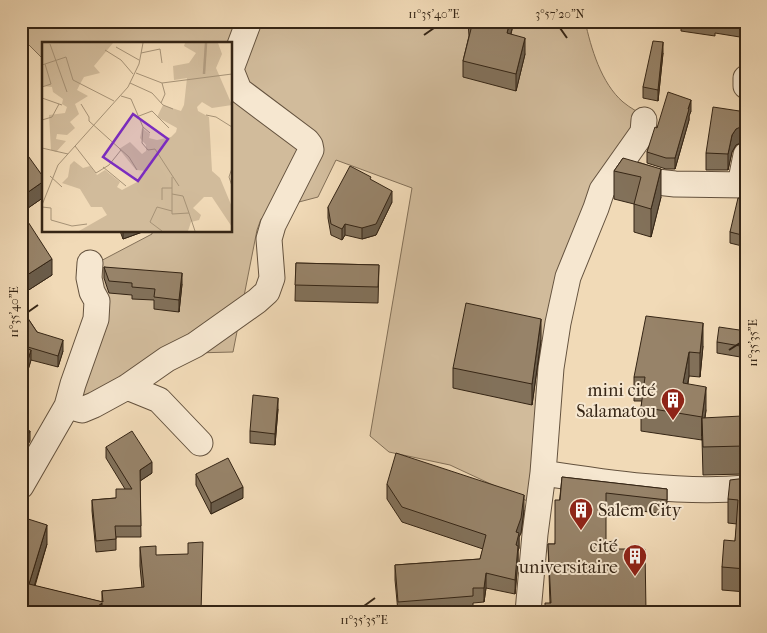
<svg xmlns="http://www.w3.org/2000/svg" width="767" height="633" viewBox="0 0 767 633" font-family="'IM FELL French Canon',serif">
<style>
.green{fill:#d1bb9b;stroke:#837058}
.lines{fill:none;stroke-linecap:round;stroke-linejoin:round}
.minor-casing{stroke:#64523e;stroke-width:27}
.minor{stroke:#f6e7d0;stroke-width:25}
.wall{fill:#82715a;stroke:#352515}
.shaded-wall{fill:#6a5c4a;stroke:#352515}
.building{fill:#978369;stroke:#352515}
.ticks{fill:none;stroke:#352515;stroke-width:2}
.labels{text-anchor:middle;stroke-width:4;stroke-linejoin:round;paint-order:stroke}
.poi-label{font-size:18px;fill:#352515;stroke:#f6e7d0;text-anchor:end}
.inset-river{fill:none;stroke:#b19c80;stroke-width:2.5}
.inset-road{fill:none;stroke:#a69276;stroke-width:1}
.view{fill:#7b2cbf;fill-opacity:0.15;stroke:#7b2cbf;stroke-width:2.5}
.inset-edge{fill:none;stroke:#352515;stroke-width:2.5}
.neatline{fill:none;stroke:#352515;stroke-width:2}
.ticks-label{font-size:12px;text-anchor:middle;fill:#352515}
</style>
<rect width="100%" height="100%" fill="#f1dab7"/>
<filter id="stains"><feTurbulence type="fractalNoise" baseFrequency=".004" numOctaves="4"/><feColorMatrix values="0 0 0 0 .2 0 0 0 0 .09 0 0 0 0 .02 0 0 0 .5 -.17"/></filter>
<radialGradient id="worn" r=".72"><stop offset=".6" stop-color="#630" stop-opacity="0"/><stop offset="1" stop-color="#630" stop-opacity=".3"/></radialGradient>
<!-- green -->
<path class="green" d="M21,21H585C591,48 601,83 623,102C630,108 640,113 649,119L568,277L540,507L450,465L389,452L370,436L412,188L336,160L318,197L276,208L261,219L257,230L233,352L194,353L82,410L73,384L93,265L152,234V231H231V44H44V60L21,37Z"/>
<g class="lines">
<!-- minor casing -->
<g class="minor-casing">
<path id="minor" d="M231,69L249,21
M746,78V86
M627,172L657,182L675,184L746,185
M740,185L746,155
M127,387L159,400L200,443
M67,406L82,410L94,405L127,387L167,359L195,345L257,301L267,292L272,278L269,239L273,225L311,150L310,145L307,141L239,90L231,70
M543,473C608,483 681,494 746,488
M21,486L67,406L73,384L96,319L97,301L92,292L89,278L90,263
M528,612L535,534L543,473L551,368L558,323L568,277L596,208L602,190L643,132L644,120"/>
</g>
<!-- minor -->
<use href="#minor" class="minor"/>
</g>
<!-- wall -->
<path class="wall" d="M468,21H514L511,34L525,54L516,91L463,77V61L469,36Z
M681,21H746V38L715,33V36L681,31Z
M663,53L658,101L643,98V87Z
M691,111L689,116V120L675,169H666L647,163V152L657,128Z
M745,141L736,145L732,152L728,170H706V153Z
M21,146L44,197L22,212L52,275L24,293L21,288Z
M623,158L661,197L651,237L634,232V204L614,199V171Z
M371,180L392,202L376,235L362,239L345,235L342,240L331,235L328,218V207Z
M746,200V247L730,243V232Z
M120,231H145L123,239Z
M296,263L379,265L378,303L295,301Z
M104,267L182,284L179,312L154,309V300L132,299V295L109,293L104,278Z
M21,308L37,332L63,351L58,367L31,360L21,393Z
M746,331V358L717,353V342Z
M541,340L532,405L453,388V368Z
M703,346L700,377L689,376L688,384L706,410L705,418L744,446V474L703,475L702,439V440L641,431V407L642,401H634V377Z
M278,409L275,445L250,443V431Z
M106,447L152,473L140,481L141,537H116V550L96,552L92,511V500L116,498L125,489L106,458Z
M196,474L243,498L211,514L196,485Z
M562,477L667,489V514L606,507L550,603L548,544H555Z
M746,478V592L722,590V567L735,541L737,524L728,523V499Z
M387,484L524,510L521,533L519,537V548L518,551V561L515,594L486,588L484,602L473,603V611L398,612L395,580V565L480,559L483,549L402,522L387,499Z
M21,531L47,544L35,586L102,602V591L142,588L140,566V547L156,555L202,612H21Z"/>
<!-- shaded-wall -->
<path class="shaded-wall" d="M510,21H514L507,49V33Z
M525,38V54L516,91V74Z
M663,42V53L658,101V90Z
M691,100V111L689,116V120L675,169V158Z
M746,118V134L745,141L736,145L732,152L728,170V154L732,135L736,129Z
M661,169V197L651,237V209Z
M44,181V197L21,213V197Z
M392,191V202L376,235L362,239V228Z
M345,224V235L342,240V229Z
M123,231H145L123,239Z
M52,259V275L24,293V277Z
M182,273V284L179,312V300Z
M541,319V340L532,405V384Z
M703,323V346L700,377V353Z
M63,340V351L58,367V356Z
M31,350V360L21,393V383Z
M689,352V376L683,407V383Z
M706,387V410L702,436V418V440V417Z
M278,398V409L275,445V434Z
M30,431V441L21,457V447Z
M152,462V473L140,481V470Z
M243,487V498L211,514V503Z
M524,495V510L521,533L519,537V548L518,551V561L515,594L516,532Z
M47,525V544L29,603V584Z
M486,573V588L484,602V588Z
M102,603V612H90Z"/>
<!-- building -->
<path class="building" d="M473,21H510L507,33L525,38L516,74L463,61Z
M689,21H746V27L715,22V25Z
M653,41L663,42L658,90L643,87Z
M668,92L691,100L688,109H689L675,158H666L647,152L654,130L655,127L657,128Z
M713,107L746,112L745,125L736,129L732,135L728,154L706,153Z
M21,146L44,178V181L21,197Z
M623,158L661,169L651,209L634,204L641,177L614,171Z
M350,166L371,177L370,179L392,191L376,224L362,228L345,224L342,229L331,224L328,207Z
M738,198L746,200V236L730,232Z
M21,211L52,259L24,277L21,272Z
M296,263L379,265L378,287L295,285Z
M104,267L182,273L179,300L154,297L155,289L132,287V283L109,281Z
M466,303L541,319L532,384L453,368Z
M21,308L37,332L63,340L58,356L28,347L21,337Z
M646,316L703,323L700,353L689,352L683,383L706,387L702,417L641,407L645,377H634Z
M719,327L746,331V347L717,342Z
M21,347L31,350L21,383Z
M253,395L278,398L275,434L250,431Z
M742,416L744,446L703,447L702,418Z
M21,427L30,431L21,447Z
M132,431L152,462L140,470L141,526H115L116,539L96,541L92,500L116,498V489H132L106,447Z
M396,453L524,495L521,518L516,532L519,533L516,545L518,546L515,580L486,573L484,588H473V596L398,602L395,565L480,559L486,535L402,507L387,484Z
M228,458L243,487L211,503L196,474Z
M562,477L667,489V500L606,493V542L615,541V549H645L646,612H545V603H551L548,544H555V500H560Z
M746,478V569L722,567L724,540L735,541L738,500L728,499L730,480Z
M25,518L47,525L29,584L103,602L102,591L144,587L140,547L156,546V555L188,554V543L203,542L201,612H102V603L90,612H21L24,594L21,593V531Z"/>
<!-- ticks -->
<path class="ticks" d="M560,28L567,38M424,35L434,28M28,312L38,305M729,350L740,343M364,606L375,598"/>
<!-- icons -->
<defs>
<g id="building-pin" transform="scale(1.25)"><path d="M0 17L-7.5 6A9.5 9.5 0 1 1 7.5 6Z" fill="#8f2418" stroke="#f6e7d0"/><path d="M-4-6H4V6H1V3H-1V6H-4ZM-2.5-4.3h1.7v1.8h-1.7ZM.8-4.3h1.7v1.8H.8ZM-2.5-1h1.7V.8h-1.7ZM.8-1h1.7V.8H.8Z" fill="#fff"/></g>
</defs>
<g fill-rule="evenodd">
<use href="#building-pin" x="673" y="400"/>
<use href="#building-pin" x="581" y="510"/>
<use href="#building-pin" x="635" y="556"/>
</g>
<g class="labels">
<!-- poi labels -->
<g class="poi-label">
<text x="656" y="396">mini cité<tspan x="656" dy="21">Salamatou</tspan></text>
<text x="598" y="516" text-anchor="start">Salem City</text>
<text x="618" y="552">cité<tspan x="618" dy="21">universitaire</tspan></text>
</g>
</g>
<!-- overview -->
<g transform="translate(42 42)">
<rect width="190" height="190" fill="#f1dab7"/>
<path d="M0,1H71L52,24L58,31L42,35L38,42L35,48L46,54L33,62L37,72L28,80L33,86L25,93L15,92L14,97L24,99L14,110L9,108L7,73L23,71L25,65L20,62L21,57L11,50L10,45L0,44ZM143,1H176L180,12L174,26L190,63L170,66L160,60L155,65L156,69L167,75L170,129L178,136L190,165V185L170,155H162L151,166L159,173L157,178L149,180L146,189H37L65,173L60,165H49L38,147L20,141L26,135L28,123L32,119L41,126L48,124L55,133L63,128L78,140L75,145L80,148L97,139L105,129L94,128L77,107L88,100L100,112L104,109V103L98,96L100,86L108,92L107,96L115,98L129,95L134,90L135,86L115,75L121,63L139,69L142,63L145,36L132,38L131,24L147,21L154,11L142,4Z" fill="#d1bb9b"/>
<path class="inset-river" d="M162,32L164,1"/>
<path class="inset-road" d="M190,1V32M8,2L25,50M74,5L97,18M63,8L79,18L91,32M99,11L118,7L120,21M0,23L24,15L31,38L72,59M94,31L120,41L190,32M88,41L110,51L121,63L131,67M0,45L9,42L3,22M79,54L89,57L101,85L108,91M0,56L20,63M119,61L123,52L120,41M39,62L47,75V79L87,115L95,128M164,73L174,75L190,85M97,74L110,69L127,86M0,78L10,75L17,62M101,85L100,101L106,108L113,107L137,144M33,104L54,131L67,123L79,108M0,106L26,112M61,125L84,144M190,126L187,135L190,144M8,134L20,145M130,135V172L147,171L153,189M130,152L141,154L147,171M120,158V146H130M0,163L16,123L86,45L97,22L101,1M0,165L9,166V178L30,184L45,182M120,189L108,180L115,165L130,169"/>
<path class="view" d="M91,72L126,97L96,139L61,115Z"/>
<rect width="190" height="190" class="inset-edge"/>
</g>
<!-- margin -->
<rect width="767" height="633" fill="none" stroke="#f1dab7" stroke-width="55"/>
<rect x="28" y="28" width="712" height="578" class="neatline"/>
<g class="ticks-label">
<text x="434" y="18">11°35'40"E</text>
<text x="560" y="18">3°57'20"N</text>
<text transform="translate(14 312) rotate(-90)" y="4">11°35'40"E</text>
<text transform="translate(753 343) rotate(-90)" y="4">11°35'35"E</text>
<text x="364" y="624">11°35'35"E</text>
</g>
<rect width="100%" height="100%" filter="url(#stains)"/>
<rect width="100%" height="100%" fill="url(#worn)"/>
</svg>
